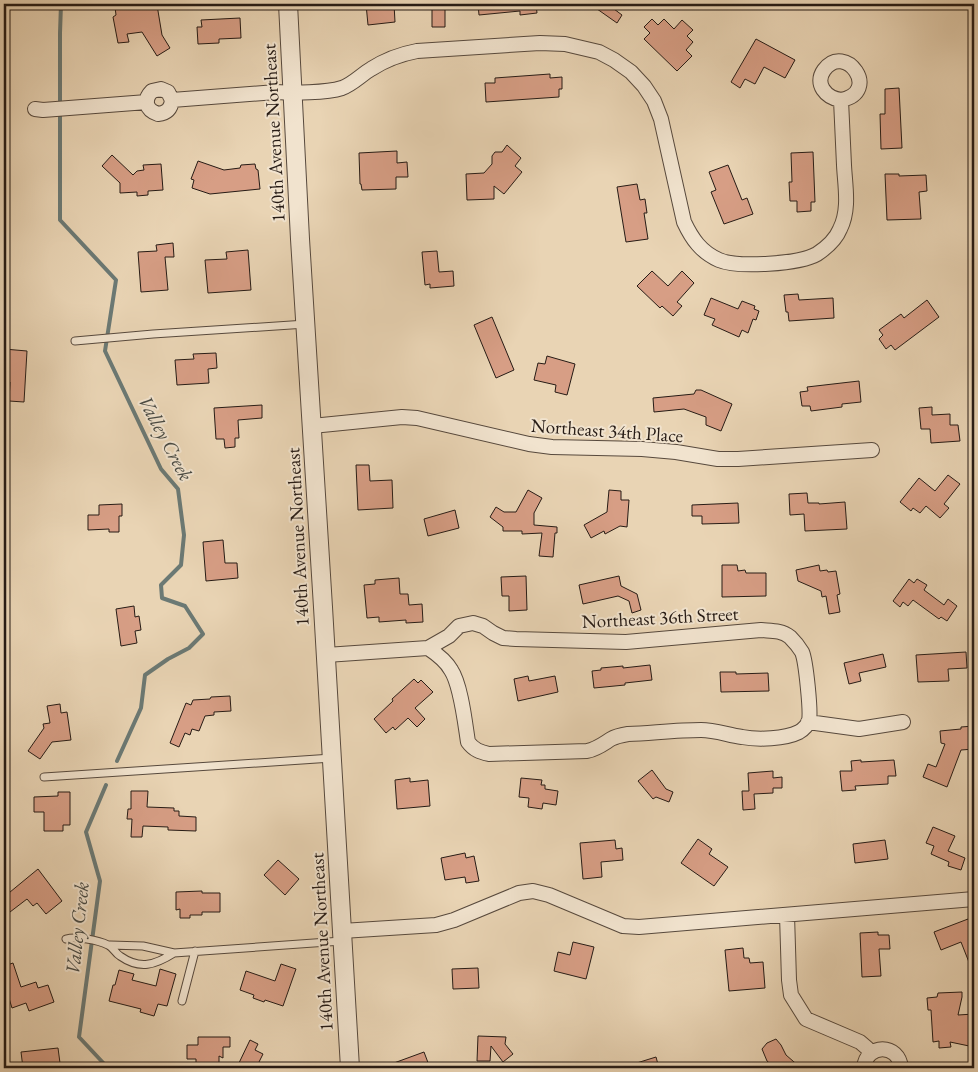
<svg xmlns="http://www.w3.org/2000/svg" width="978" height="1072" viewBox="0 0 978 1072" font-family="'EB Garamond',serif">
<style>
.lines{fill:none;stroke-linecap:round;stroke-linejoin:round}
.stream{stroke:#6b7974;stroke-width:4}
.building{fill:#d79e85;stroke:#261b15}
.service-casing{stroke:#57493d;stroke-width:9}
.minor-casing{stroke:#57493d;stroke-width:16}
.tertiary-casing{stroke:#57493d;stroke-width:20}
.service{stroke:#f1e3ce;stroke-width:7}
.minor{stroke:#f1e3ce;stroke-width:14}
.tertiary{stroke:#f1e3ce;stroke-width:18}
.labels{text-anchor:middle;stroke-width:4;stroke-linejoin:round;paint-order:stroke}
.street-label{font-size:19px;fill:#261b15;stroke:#f1e3ce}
.water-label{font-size:20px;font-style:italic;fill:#484a44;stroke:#f1e3ce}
</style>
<rect width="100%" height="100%" fill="#e9d4b4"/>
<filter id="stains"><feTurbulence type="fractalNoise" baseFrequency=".004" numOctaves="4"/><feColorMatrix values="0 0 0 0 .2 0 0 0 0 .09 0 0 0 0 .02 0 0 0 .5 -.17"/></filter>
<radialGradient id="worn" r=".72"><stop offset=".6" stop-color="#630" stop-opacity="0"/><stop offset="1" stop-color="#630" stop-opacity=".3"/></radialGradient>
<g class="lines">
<!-- stream -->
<path class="stream" d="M61,4L60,33V220L116,280L105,351L161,469L178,489L184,535L181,565L161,585L162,598L185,606L203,634L189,648L168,659L145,675L141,708L117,761
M106,785L86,832L100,881L79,1037L108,1068"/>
</g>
<!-- building -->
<path class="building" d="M366,4H382L383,5L394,4L395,22L368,25Z
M432,4H445V27H432Z
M478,4H536L537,13L520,15V11L479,15Z
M590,4H618L614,9L622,15L617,23Z
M128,5V9L157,5L162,35L170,48L157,56L142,32L127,34L129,42L118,43L113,17L116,15L115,7Z
M240,18L241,38L219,39V43L198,44L197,27H202L201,20Z
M652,19L658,25L664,19L674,29L682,20L693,30L687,36L693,42L686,50L692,56L677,71L644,39L650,33L644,27Z
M756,39L795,60L785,78L764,67L755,84L745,79L740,88L731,82Z
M550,74V78L562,77V89H559V97L486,102L485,83H495V78Z
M899,88L902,148L881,149L880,114H885V89Z
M507,145L521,158L515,166L522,172L504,194L494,186V199L467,200L466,174L484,173L492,164V156L495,152H502Z
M397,151V163L407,162L408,177H396V189L362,190L361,184H360L359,153Z
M813,152L815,202H811V211L797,212V201H790L789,182H792L791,153Z
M112,155L133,175L137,171L144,170L143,165L161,164L163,190L148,191V195L137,196V192L120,193V183L102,166Z
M198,161L224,170L240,168L241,165L255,164L256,169L258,170L260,189L210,194L192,188L194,180L191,179Z
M728,165L742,200L747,198L753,214L724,224L711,192L716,190L709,172Z
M885,174H899V176L926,175L927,191L919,192L921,219L887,220Z
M637,184L640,200L645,199L647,213H644L648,239L626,242L617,187Z
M173,243L174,257H165L168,290L141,292L138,252L157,251L156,245Z
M248,250L251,290L208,293L205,260L227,259L226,252Z
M437,251L439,272L453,271L454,286L430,288V284L425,285L422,252Z
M652,271L668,286L682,271L694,283L677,302L682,306L673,316L662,306L660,308L637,286Z
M798,294L799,300L833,298L834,318L789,321L788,312H786L784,295Z
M711,298L738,309L742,301L755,306L754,309L759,311L756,320L753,319L748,333L742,330L739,337L712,325L715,319L704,315Z
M927,300L939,317L895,350L891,345L886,349L879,339L883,335L879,330L901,314L904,318Z
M492,317L514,370L496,378L474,325Z
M4,349L27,351L24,402L9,401L10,382L4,381Z
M216,353L217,368L208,369L209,383L177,385L175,360L194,359L193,354Z
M547,356L575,364L567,395L555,392L556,385L534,380L538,363L545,364Z
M859,381L861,402L842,404V407L811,411L810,406H802L800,392L808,391L807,387Z
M696,390H701L732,404L721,431L706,425V417L684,409L654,412L653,398L694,394Z
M262,405V418L238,420L239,438H235V447L225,448L224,439H216L214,408Z
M932,407V415L950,414V425H958L960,441L931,443L930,429H921L919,408Z
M356,465H369L370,481L392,480L393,508L358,510Z
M948,475L960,484L944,504L949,508L940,518L926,506L920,513L913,508L911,511L900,502L919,478L935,491Z
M528,490L542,498L534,513V525L557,527V533H555L553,557L539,556L542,533L522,534V531H503V527L490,517L496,507L504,512H516Z
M609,490L621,491V500H629L627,527L620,526L605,534L604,531L591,538L584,525L607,512Z
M807,493L808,503H819V504L845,502L847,529L805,531L804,514L790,515L789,494Z
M738,503L739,523L702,524V516H692V505Z
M122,504V516H119V532H109V529L88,530V515H99V505Z
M455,510L459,528L428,536L424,519Z
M223,540L225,563H237L238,578L206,581L203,542Z
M722,565H737L738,571L745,570L746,573H766V596L722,597Z
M819,565L820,571L827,570L828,572L836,571L840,594L837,595L840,612L829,614L826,596L822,597L821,591L798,581L796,570Z
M526,576L527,610L509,611V596H502L501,577Z
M619,576L621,586L637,594L641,610L632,613L629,601L618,596L583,604L579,585Z
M399,578L400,594H408L409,605L422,604L423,622L406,623V620L379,622V617L367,618L364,585L375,584V580Z
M909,579L914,583L917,579L927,585L924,590L944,605L948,599L957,606L947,621L941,617L939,619L913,600L908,606L903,602L900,607L893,601Z
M134,606L135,617L139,616L141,630L135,631L137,643L121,646L116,609Z
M966,652L967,668L948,669L949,681L918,682L916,655Z
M883,654L886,667L859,673L861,681L849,684L844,663Z
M650,665L652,680L625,683V685L594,688L592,671L601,670V668L623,666V668Z
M720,672H736V674L768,673L769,691L721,692Z
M528,676L529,681L555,676L558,692L518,701L514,679Z
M414,679L418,683L421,680L433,692L415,708L425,719L417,727L408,718L395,730L393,727L386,733L374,719L393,701L392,699Z
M230,696L231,711L214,712V715L205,716L199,731L192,729L190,735L185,733L179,747L170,743L186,703L191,705L193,700L210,699L211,697Z
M60,704L61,713L67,712L71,740L52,742L40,759L28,751L44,728L43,724L50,723L47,706Z
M974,726V749L961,750L947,787L923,777L928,764L936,767L945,744L941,743L940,731L961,729V727Z
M861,760V762L894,760L896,776H888V784L855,786L856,790L842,791L840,771H852L851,761Z
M652,770L666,789L673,792L669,802L656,797L653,799L638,781Z
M773,771V778L782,777V788H773V793L754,794L755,809L743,810L742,791H749L748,773Z
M410,778V782L428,780L430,806L397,809L395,780Z
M521,778L542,780L541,785H545V789L558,791L556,805L543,803L542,809L528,807L529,798L519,797Z
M131,791H148L147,807L174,808V811H179V816L196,817V831L168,830V827L143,826L142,837H131L132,819H127L128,809H131Z
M58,792H70V825H63V831H44V812H34V797L58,796Z
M933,827L955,836L948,851L965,858L961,870L948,866L949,862L931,854L934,846L926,843Z
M698,839L712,849L709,854L728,867L714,886L681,863Z
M615,840L616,849L622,848L623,860L601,862L602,877L583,879L580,843Z
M885,840L888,859L855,863L853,844Z
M465,853L466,858L474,856L479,881L466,883L465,877L445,880L441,858Z
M278,860L299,879L285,895L264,875Z
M38,869L62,901L46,914L37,903L33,906L27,899L10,912L4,904V897Z
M202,891V893H220V912H202V915H190V918H180V909L176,910V892Z
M968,919L974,934V975L961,942L941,950L934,932Z
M878,932V935H889L890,949H879L881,976L862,977L860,933Z
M573,942L594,947L586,979L554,971L558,952L570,955Z
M743,948L744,958H749L750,963L763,962L765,988L729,991L725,950Z
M13,963L21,987L36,982L38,988L48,985L54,1002L29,1011L26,1003L12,1008L4,982V966Z
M281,964L296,969L283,1006L265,1000L264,1002L253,998L254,995L240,990L246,971L275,981Z
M478,968L479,988L453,989L452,969Z
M160,969L176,974L167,1006L158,1004L154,1016L140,1012L141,1009L109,1001L113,985H115L119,970L134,974L132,980L156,986Z
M962,992V997L958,1015L974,1014V1047L950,1042L951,1047L939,1048V1041L933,1042L931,1010H928L927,998L937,997L938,993Z
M478,1036L506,1037L505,1044L513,1054L503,1062L491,1046L490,1061H477Z
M198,1037H230V1047H223V1058L219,1056V1066H196V1059H187V1045H198Z
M776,1039L781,1045L786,1055L801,1068H775L767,1061L762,1049L767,1043Z
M250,1040L258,1044L255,1050L263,1054L256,1068H245L238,1065Z
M58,1048L60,1063L55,1064L56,1068H23L21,1052Z
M424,1052L430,1068H383V1067Z
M656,1057L659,1068H627V1066Z"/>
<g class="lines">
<!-- service casing -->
<g class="service-casing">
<path id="service" d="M75,341L153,334L306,324
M44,777L332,758
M66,939C76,936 98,940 108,945C113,947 115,953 120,956C140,970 155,965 174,953L342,941
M110,945L143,946L174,953
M182,1001L195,951"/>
</g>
<!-- minor casing -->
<g class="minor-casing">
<path id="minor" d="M172,100L168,92L161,89L152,91C143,100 146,110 158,114C167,113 171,109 172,100L276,92C293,93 326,93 342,88C353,84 361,75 371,69C385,60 401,54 417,51L540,43L565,44L599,52L614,60L631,72L644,86L654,101L661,119L684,222C692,239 701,252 719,260C738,268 800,264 817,254C826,248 836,239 840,229C850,209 845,186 844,165C843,143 842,122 841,100C882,92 845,41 824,70C814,84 826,98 841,100
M35,109L43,110L147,102
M312,426L402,417L417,418L529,444L552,447L642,449L676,452L718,459H738L872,450
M326,655L428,648L449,636L459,626L473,623L483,626L493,633L503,638L516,639L626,642L761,630C771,631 781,630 790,637C794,641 799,647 802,652C806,661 811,712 809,721C807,726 804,729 799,732C785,739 758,740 742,737C728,735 715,730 701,730C677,730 652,733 628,734C622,735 616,736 611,739C603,744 597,749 587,751L489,754C480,752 474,750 468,742C465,723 461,685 451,670C446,661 437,654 428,648
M808,722L859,729L903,722
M787,915L789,980L791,995L806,1019L860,1042L867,1048L871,1053
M342,931L436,925L454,920L519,893L533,891L549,895L623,926L639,927L974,899
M864,1068C866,1043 899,1043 901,1068"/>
</g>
<!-- tertiary casing -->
<g class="tertiary-casing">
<path id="tertiary" d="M288,4L300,239L323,607L350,1068"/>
</g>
<!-- service -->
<use href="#service" class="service"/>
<!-- minor -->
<use href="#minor" class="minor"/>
<!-- tertiary -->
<use href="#tertiary" class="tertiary"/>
</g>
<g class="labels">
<!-- street labels -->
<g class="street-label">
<text transform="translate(273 133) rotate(-93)" y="7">140th Avenue Northeast</text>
<text transform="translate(607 430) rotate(4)" y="7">Northeast 34th Place</text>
<text transform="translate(297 537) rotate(-93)" y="7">140th Avenue Northeast</text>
<text transform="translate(660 617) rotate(-3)" y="7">Northeast 36th Street</text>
<text transform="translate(321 942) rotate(-93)" y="7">140th Avenue Northeast</text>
</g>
<!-- water labels -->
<g class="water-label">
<text transform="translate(166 438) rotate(62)" y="7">Valley Creek</text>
<text transform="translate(77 928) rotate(-84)" y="7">Valley Creek</text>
</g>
</g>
<!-- margin -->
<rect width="978" height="1072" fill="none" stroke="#e9d4b4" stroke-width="20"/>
<rect x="5" y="5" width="968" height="1062" fill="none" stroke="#261b15" stroke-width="2.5"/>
<rect x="10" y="10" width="958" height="1052" fill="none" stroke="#261b15"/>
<rect width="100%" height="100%" filter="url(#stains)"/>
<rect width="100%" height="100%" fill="url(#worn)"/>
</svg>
